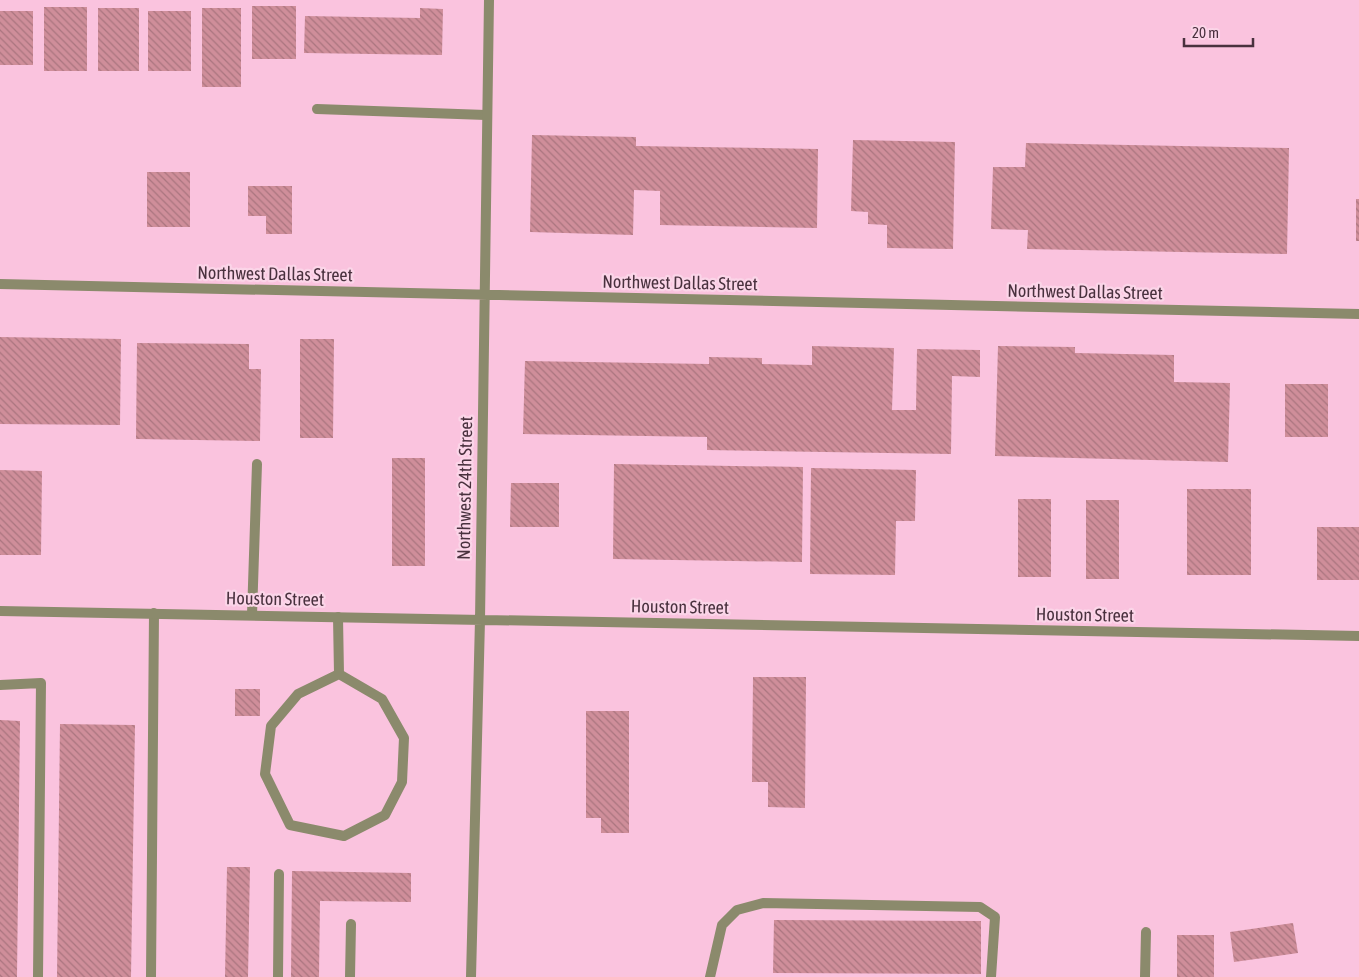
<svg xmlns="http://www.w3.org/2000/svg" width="1359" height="977" viewBox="0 0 1359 977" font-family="'Asap Condensed',sans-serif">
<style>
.built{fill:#fac3de}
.building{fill:url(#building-back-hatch)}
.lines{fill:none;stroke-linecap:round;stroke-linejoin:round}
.lane{stroke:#8b8a6c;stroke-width:10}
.street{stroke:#8b8a6c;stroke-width:10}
.labels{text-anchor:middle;stroke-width:4.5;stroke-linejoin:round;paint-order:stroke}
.street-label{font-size:18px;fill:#49313e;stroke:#fbd5e8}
</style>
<defs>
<pattern id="building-back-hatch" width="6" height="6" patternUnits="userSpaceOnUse" patternTransform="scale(1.25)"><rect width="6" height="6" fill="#cf8e9a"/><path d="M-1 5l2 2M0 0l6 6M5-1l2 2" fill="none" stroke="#aa757f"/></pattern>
</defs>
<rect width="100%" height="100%" fill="#fbd5e8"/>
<!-- built -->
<path class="built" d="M0,0H1359V977H0Z"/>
<!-- building -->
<path class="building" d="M252,6H296V59H252Z
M44,7H87V71H44Z
M98,8H139V71H98Z
M202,8H241V87H202Z
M420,8L443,9L442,55L304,53L305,16L420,18Z
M0,11H33V65H0Z
M148,11H191V71H148Z
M532,135L636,137V146L818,149L817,228L660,225V191L634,190L633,235L530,232Z
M853,140L955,142L953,249L887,248V225L868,224V212L851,211Z
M1026,143L1289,148L1287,254L1027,249L1028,230L991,229L993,167H1025Z
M147,172H190V227H147Z
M248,186H292V234H266V216H248Z
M1356,199H1359V241H1356Z
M0,337L121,339L120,425L0,424Z
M300,339H334L333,438H300Z
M137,343L249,344V369H261L260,441L136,439Z
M812,346L894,348L892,410H916L917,349L980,350V377L952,376L951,454L707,450V437L523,434L525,361L709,364V357L762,358V364L812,365Z
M998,346L1075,347V353L1174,355V382L1230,383L1228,462L995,456Z
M1285,384H1328V437H1285Z
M392,458H425V566H392Z
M614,464L803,467L802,562L613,559Z
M811,468L916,470L915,521H896L895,575L810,574Z
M0,470L42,471L41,555H0Z
M511,483H559V527H510Z
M1187,489H1251V575H1187Z
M1018,499H1051V577H1018Z
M1086,500H1119V579H1086Z
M1317,527H1359V580H1317Z
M753,677H806L805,808L768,807V782H752Z
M235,689H260V716H235Z
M586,711H629V833H601V818H586Z
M0,720L20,721L17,977H0Z
M60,724L135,725L131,977H57Z
M227,867H250L248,977H225Z
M292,871L411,873V902L320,901L319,977H291Z
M774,920L981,921V974L773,973Z
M1293,923L1298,953L1234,962L1230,932Z
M1177,935H1214V977H1177Z"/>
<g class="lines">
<!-- lane -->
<path class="lane" d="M317,109L486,115
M252,615L257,464
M338,617L339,674L382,699L404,738L402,782L385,815L344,836L290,825L265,774L271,726L298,694L339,674
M0,685L41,683L38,977
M151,977L154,613
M278,977L279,874
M350,977L351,924
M710,977L722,925L737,910L763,903L980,907L995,917L991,977
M1145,977L1146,932"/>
<!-- street -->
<path class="street" d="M0,284L1359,314
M0,611L1359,636
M471,977L480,620L489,0"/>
</g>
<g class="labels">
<!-- street labels -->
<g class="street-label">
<text transform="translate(275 274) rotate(1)" y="6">Northwest Dallas Street</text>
<text transform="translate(680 283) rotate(1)" y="6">Northwest Dallas Street</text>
<text transform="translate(1085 292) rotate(1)" y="6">Northwest Dallas Street</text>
<text transform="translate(465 488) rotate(-89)" y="6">Northwest 24th Street</text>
<text transform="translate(275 599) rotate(1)" y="6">Houston Street</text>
<text transform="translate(680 607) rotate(1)" y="6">Houston Street</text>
<text transform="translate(1085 615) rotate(1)" y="6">Houston Street</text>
</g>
</g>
<!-- scale -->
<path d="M1184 38v8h69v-8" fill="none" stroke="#49313e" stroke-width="2.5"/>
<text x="1192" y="38" font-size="15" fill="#49313e" stroke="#fbd5e8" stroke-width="4" paint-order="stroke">20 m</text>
</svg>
